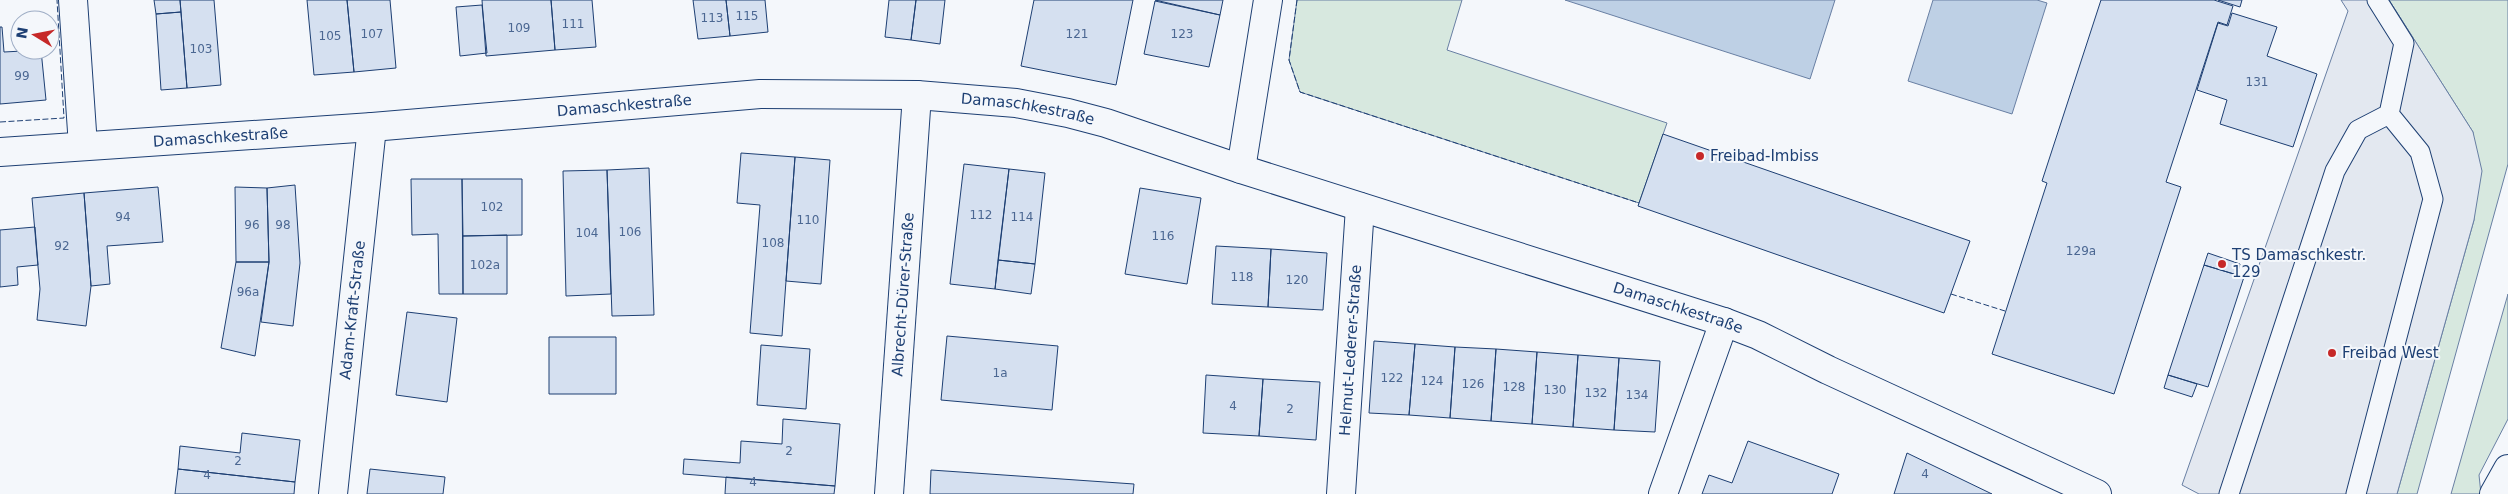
<svg xmlns="http://www.w3.org/2000/svg" width="2508" height="494" viewBox="0 0 2508 494" font-family="'DejaVu Sans',sans-serif">
<style>
.green{fill:#d7e8df;stroke:#687fa3}
.parking{fill:#e3e8f0;stroke:#687fa3}
.water{fill:#bed0e5;stroke:#687fa3}
.building{fill:#d5e0f0;stroke:#1d3f73}
.lines{fill:none;stroke-linecap:round;stroke-linejoin:round}
.service-casing{stroke:#1d3f73;stroke-width:21}
.minor-casing{stroke:#1d3f73;stroke-width:30}
.service{stroke:#f4f7fb;stroke-width:19}
.minor{stroke:#f4f7fb;stroke-width:28}
.fence{stroke:#1d3f73;stroke-width:1;stroke-dasharray:6 2.5;stroke-linecap:butt}
.poi-dot{fill:#c62828;stroke:#f4f7fb;stroke-width:2}
.labels{text-anchor:middle;stroke-width:4;stroke-linejoin:round;paint-order:stroke}
.number-label{font-size:12px;fill:#4b6792}
.street-label{font-size:15px;fill:#1d3f73;stroke:#f4f7fb}
.poi-label{font-size:15px;fill:#1d3f73;stroke:#f4f7fb;text-anchor:start}
</style>
<rect width="100%" height="100%" fill="#f4f7fb"/>
<!-- green -->
<path class="green" d="M1297,0H1462L1447,50L1667,123L1639,203L1300,92L1289,60Z
M2389,0H2508V164L2417,494H2397L2474,220L2473,132Z
M2508,294V419L2479,475L2481,494H2451Z"/>
<!-- parking -->
<path class="parking" d="M2341,0H2389L2473,132L2482,171L2474,220L2397,494H2199L2182,485L2348,11Z"/>
<!-- water -->
<path class="water" d="M1565,0H1835L1810,79Z
M1933,0H2037L2047,3L2012,114L1908,81Z"/>
<!-- building -->
<path class="building" d="M154,0H180L181,12L156,14Z
M180,0H214L221,85L187,88Z
M307,0H347L354,72L314,75Z
M347,0H390L396,68L354,72Z
M482,0H551L555,50L486,56Z
M551,0H592L596,47L555,50Z
M693,0H726L730,36L698,39Z
M726,0H765L768,32L730,36Z
M889,0H916L911,40L885,37Z
M916,0H945L940,44L911,40Z
M1034,0H1133L1116,85L1021,66Z
M1155,0H1223L1220,15Z
M2101,0H2214L2233,6L2227,25L2218,22L2166,182L2181,187L2114,394L1992,354L2047,183L2042,181Z
M2218,0H2242L2240,7Z
M1155,1L1220,15L1209,67L1144,54Z
M482,5L487,53L460,56L456,7Z
M181,12L187,88L161,90L156,14Z
M2232,13L2277,27L2267,56L2317,74L2293,147L2220,124L2227,100L2197,90L2218,23L2228,26Z
M0,27H2L4,52L41,50L46,100L0,104Z
M1663,134L1970,241L1944,313L1638,206Z
M741,153L795,157L782,336L750,333L760,205L737,203Z
M795,157L830,160L821,284L786,281Z
M964,164L1009,169L995,289L950,284Z
M649,168L654,315L612,316L607,170Z
M1009,169L1045,173L1035,264L998,260Z
M607,170L611,294L566,296L563,171Z
M411,179H462L463,294H439L438,234L412,235Z
M462,179H522V235L463,236Z
M295,185L300,263L293,326L261,322L269,262L267,188Z
M158,187L163,242L107,246L110,284L91,286L84,193Z
M235,187L267,188L269,262H236Z
M1140,188L1201,198L1187,284L1125,274Z
M84,193L91,286L86,326L37,320L40,289L32,198Z
M35,227L38,265L17,267L18,285L0,287V230Z
M507,235V294H463V236Z
M1216,246L1271,249L1268,307L1212,304Z
M1271,249L1327,253L1323,310L1268,307Z
M2208,253L2240,264L2237,275L2204,265Z
M998,260L1035,264L1031,294L995,289Z
M236,262H269L255,356L221,348Z
M2204,265L2244,277L2208,387L2168,375Z
M407,312L457,318L447,402L396,395Z
M947,336L1058,346L1052,410L941,400Z
M549,337H616V394H549Z
M1374,341L1415,344L1409,415L1369,413Z
M1415,344L1455,347L1450,418L1409,415Z
M761,345L810,349L806,409L757,405Z
M1455,347L1496,349L1491,421L1450,418Z
M1496,349L1537,352L1532,424L1491,421Z
M1537,352L1578,355L1573,427L1532,424Z
M1578,355L1619,358L1614,430L1573,427Z
M1619,358L1660,361L1655,432L1614,430Z
M1206,375L1263,379L1259,436L1203,433Z
M2168,375L2197,384L2192,397L2164,388Z
M1263,379L1320,382L1316,440L1259,436Z
M783,419L840,424L835,486L683,474L684,459L740,463L741,441L782,444Z
M242,433L300,440L295,482L178,469L180,446L240,453Z
M1748,441L1839,474L1832,494H1702L1709,475L1732,483Z
M1907,453L1992,494H1894Z
M178,469L295,482L294,494H175Z
M370,469L445,477L443,494H367Z
M931,470L1134,484L1133,494H930Z
M726,477L835,486L834,494H725Z"/>
<g class="lines">
<!-- service casing -->
<g class="service-casing">
<path id="service" d="M2229,494L2335,171L2358,130L2389,114
M2356,494L2433,199L2420,152L2389,114L2404,43L2377,0"/>
</g>
<!-- minor casing -->
<g class="minor-casing">
<g id="minor">
<path d="M73,0L83,146"/>
<path id="s1" d="M0,152L372,127L760,94L917,95L1016,103L1068,113L1106,123L1241,169L1724,322L1758,335L1828,370L2097,494"/>
<path d="M1241,169L1268,0"/>
<path id="s2" d="M333,494L372,127"/>
<path id="s3" d="M889,494L917,95"/>
<path id="s4" d="M1341,494L1360,207"/>
<path d="M1663,494L1724,322"/>
<path d="M2494,494L2508,469"/>
</g>
</g>
<!-- service -->
<use href="#service" class="service"/>
<!-- minor -->
<use href="#minor" class="minor"/>
<!-- fence -->
<path class="fence" d="M1297,0L1289,60L1300,92L1639,203
M0,122L64,118L57,0
M1951,294L2005,311"/>
</g>
<!-- markers -->
<g class="poi-dot">
<circle cx="1700" cy="156" r="5"/>
<circle cx="2222" cy="264" r="5"/>
<circle cx="2332" cy="353" r="5"/>
</g>
<g class="labels">
<!-- number labels -->
<g class="number-label">
<text x="747" y="20">115</text>
<text x="712" y="22">113</text>
<text x="573" y="28">111</text>
<text x="519" y="32">109</text>
<text x="372" y="38">107</text>
<text x="1077" y="38">121</text>
<text x="1182" y="38">123</text>
<text x="330" y="40">105</text>
<text x="201" y="53">103</text>
<text x="22" y="80">99</text>
<text x="2257" y="86">131</text>
<text x="492" y="211">102</text>
<text x="981" y="219">112</text>
<text x="123" y="221">94</text>
<text x="1022" y="221">114</text>
<text x="808" y="224">110</text>
<text x="252" y="229">96</text>
<text x="283" y="229">98</text>
<text x="630" y="236">106</text>
<text x="587" y="237">104</text>
<text x="1163" y="240">116</text>
<text x="773" y="247">108</text>
<text x="62" y="250">92</text>
<text x="2081" y="255">129a</text>
<text x="485" y="269">102a</text>
<text x="1242" y="281">118</text>
<text x="1297" y="284">120</text>
<text x="248" y="296">96a</text>
<text x="1000" y="377">1a</text>
<text x="1392" y="382">122</text>
<text x="1432" y="385">124</text>
<text x="1473" y="388">126</text>
<text x="1514" y="391">128</text>
<text x="1555" y="394">130</text>
<text x="1596" y="397">132</text>
<text x="1637" y="399">134</text>
<text x="1233" y="410">4</text>
<text x="1290" y="413">2</text>
<text x="789" y="455">2</text>
<text x="238" y="465">2</text>
<text x="1925" y="478">4</text>
<text x="207" y="479">4</text>
<text x="753" y="486">4</text>
</g>
<!-- street labels -->
<g class="street-label">
<text dy="5" stroke="none"><textPath href="#s1" startOffset="626">Damaschkestraße</textPath></text>
<text dy="5" stroke="none"><textPath href="#s1" startOffset="1031">Damaschkestraße</textPath></text>
<text dy="5" stroke="none"><textPath href="#s1" startOffset="221">Damaschkestraße</textPath></text>
<text dy="5" stroke="none"><textPath href="#s3" startOffset="200">Albrecht-Dürer-Straße</textPath></text>
<text dy="5" stroke="none"><textPath href="#s1" startOffset="1712">Damaschkestraße</textPath></text>
<text dy="5" stroke="none"><textPath href="#s2" startOffset="185">Adam-Kraft-Straße</textPath></text>
<text dy="5" stroke="none"><textPath href="#s4" startOffset="144">Helmut-Lederer-Straße</textPath></text>
</g>
<!-- poi labels -->
<g class="poi-label">
<text x="1710" y="161">Freibad-Imbiss</text>
<text x="2232" y="260">TS Damaschkestr.<tspan x="2232" dy="17">129</tspan></text>
<text x="2342" y="358">Freibad West</text>
</g>
</g>
<!-- north arrow -->
<g transform="translate(35 35) rotate(280)"><circle r="24" fill="#f4f7fb" stroke="#9eadc5"/>
<path d="M0-4L9 19L0 12L-9 19Z" fill="#c62828"/>
<text y="-8" font-size="14" font-weight="bold" text-anchor="middle" fill="#1d3f73">N</text>
</g>
</svg>
